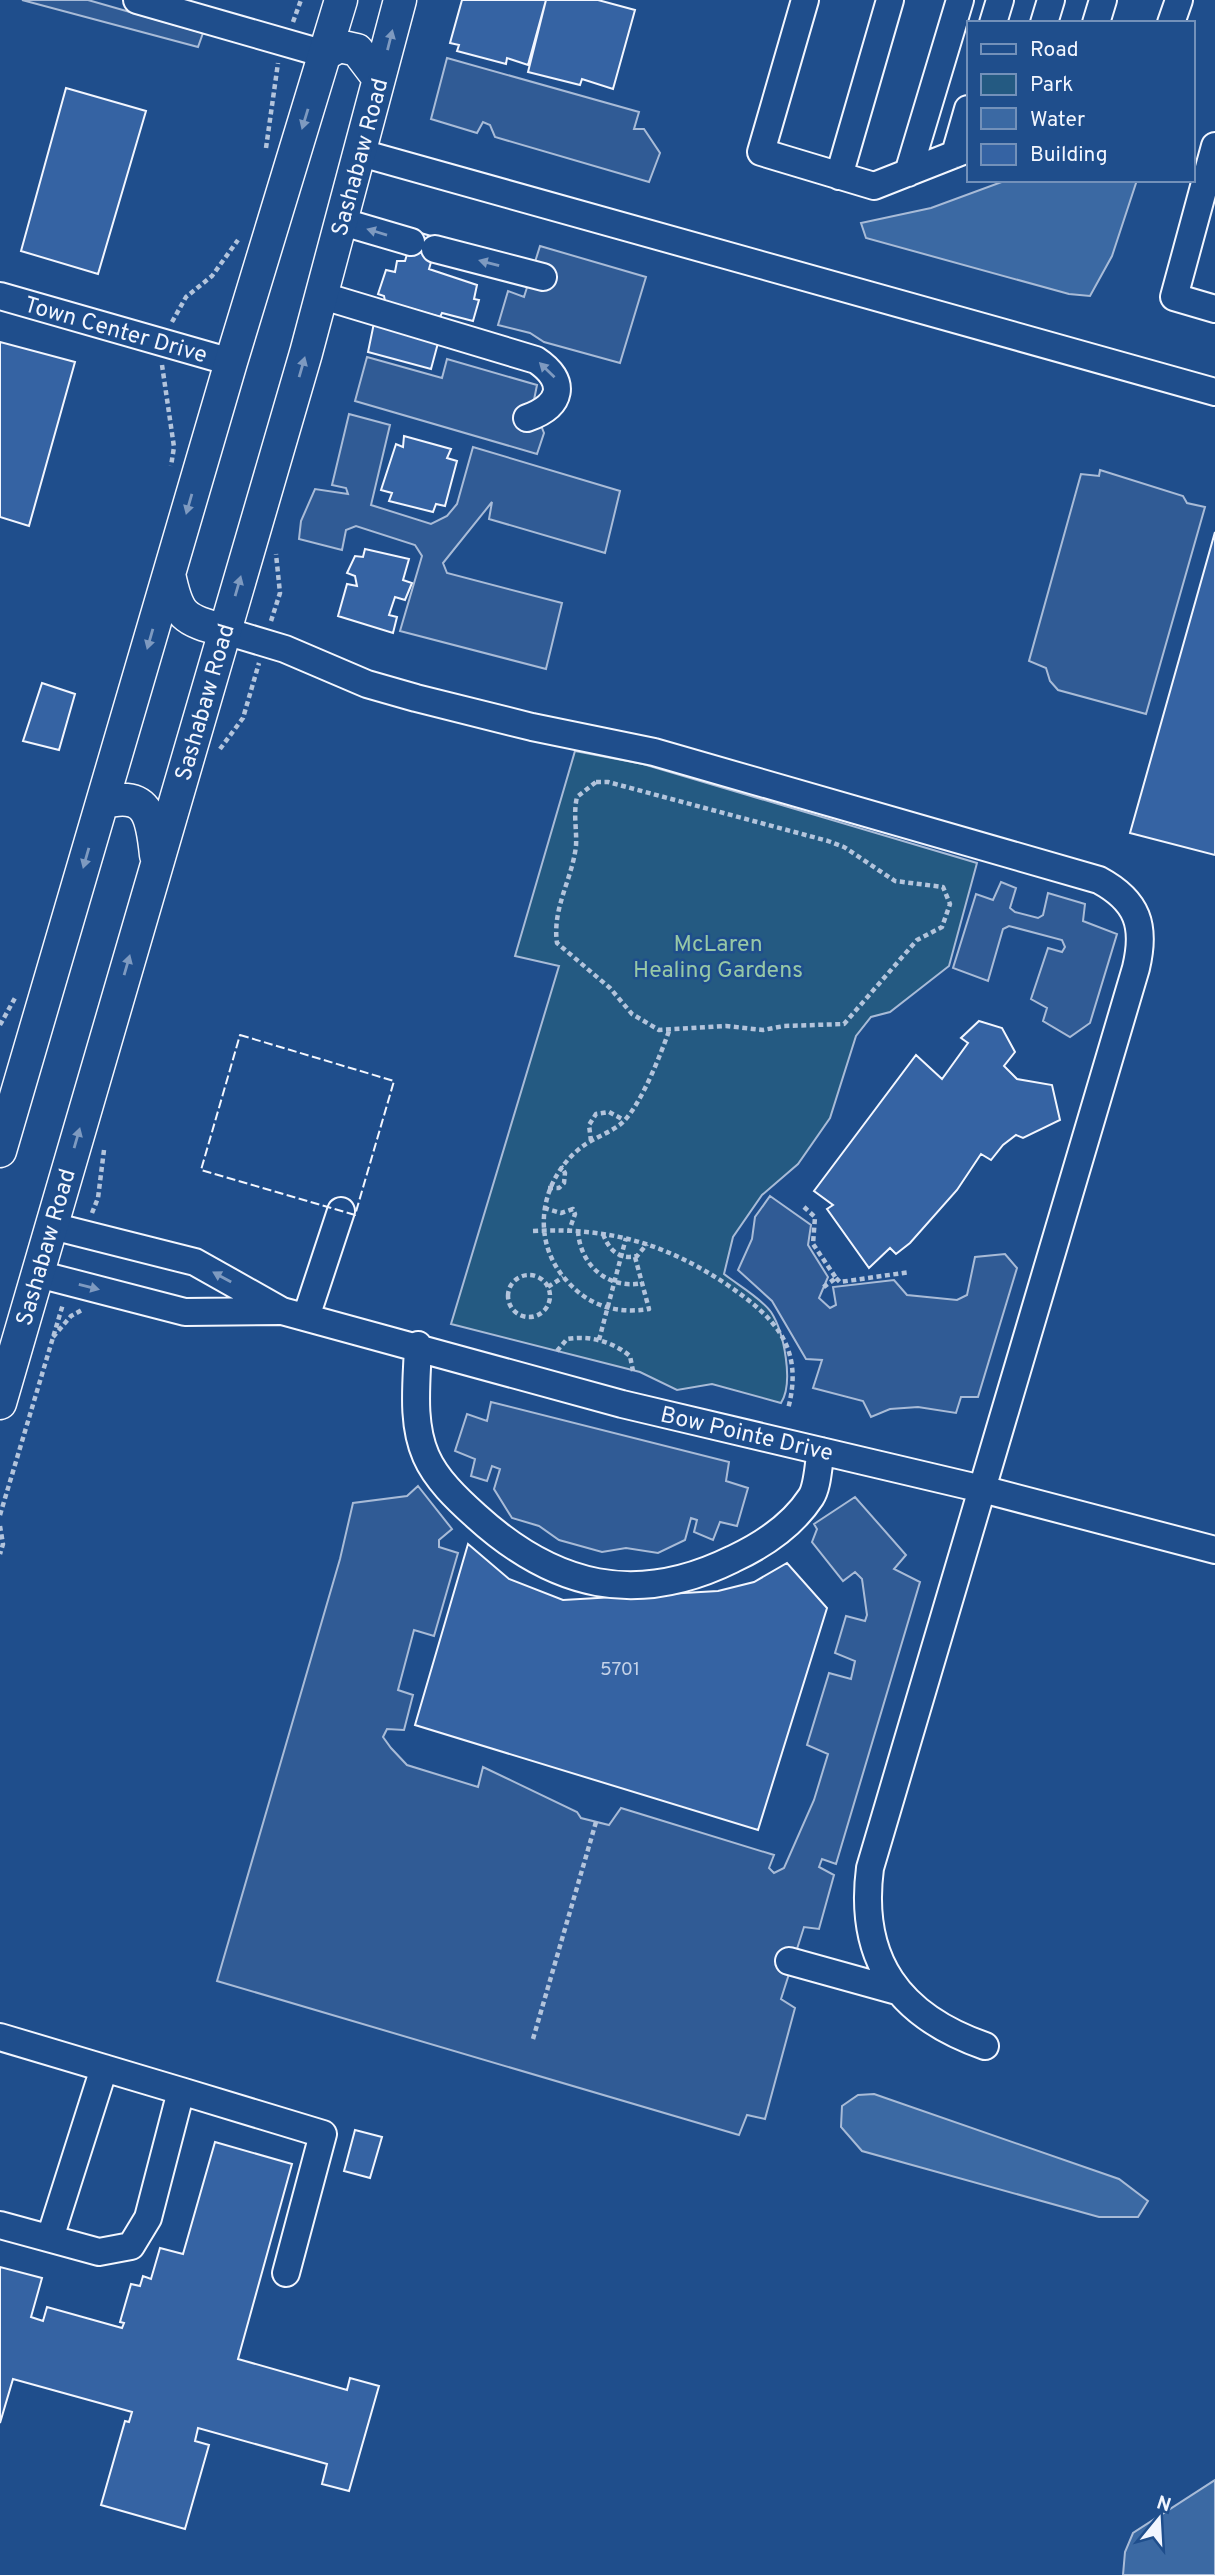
<svg xmlns="http://www.w3.org/2000/svg" width="1215" height="2575" viewBox="0 0 1215 2575" font-family="Overpass,sans-serif">
<style>
.green{fill:#245a82;stroke:#a8bbd7;stroke-width:2}
.parking{fill:#305b95;stroke:#a8bbd7;stroke-width:2}
.water{fill:#3b69a3;stroke:#a8bbd7;stroke-width:2}
.building{fill:#3563a3;stroke:#f2f6ff;stroke-width:2}
.lines{fill:none;stroke-linecap:round;stroke-linejoin:round}
.minor-casing{stroke:#f2f6ff;stroke-width:30}
.major-casing{stroke:#f2f6ff;stroke-width:35}
.path{stroke:#b3c4dc;stroke-width:4.5;stroke-dasharray:5 3.5;stroke-linecap:butt}
.minor{stroke:#1f4e8c;stroke-width:26}
.major{stroke:#1f4e8c;stroke-width:32}
.fence{stroke:#f2f6ff;stroke-width:2;stroke-dasharray:9 3.5;stroke-linecap:butt}
.oneway{fill:#7e9ac0}
.labels{text-anchor:middle;stroke-width:5;stroke-linejoin:round;paint-order:stroke}
.number-label{font-size:19px;fill:#c3d1e8}
.street-label{font-size:23px;fill:#f2f6ff;stroke:#1f4e8c}
.park-label{font-size:23px;fill:#97c8a6;stroke:#1f4e8c}
</style>
<rect width="100%" height="100%" fill="#1f4e8c"/>
<!-- green -->
<path class="green" d="M575,751L643,764L977,863L949,966L890,1012L871,1017L856,1036L830,1118L798,1164L762,1195L733,1237L724,1274C738,1285 761,1298 771,1312C784,1332 794,1383 781,1403L712,1384L677,1390L640,1372L451,1324L559,966L515,956Z"/>
<!-- parking -->
<path class="parking" d="M22,0H88L203,33L198,47Z
M447,58L639,112L634,129H644L660,153L649,182L495,137L490,125L483,122L477,133L431,119Z
M540,246L646,277L620,363L544,342L530,333L498,325L508,291L524,297Z
M367,357L442,378L447,359L537,385L533,405L544,433L537,454L355,401Z
M349,414L390,425L371,505L431,524L447,516L457,504L473,447L620,491L605,553L489,519L492,502L443,563L447,573L562,603L546,669L400,631L422,556L415,545L356,526L346,530L342,550L299,539L301,521L315,489L348,494L346,488L332,485Z
M1100,470L1183,496L1187,503L1205,507L1146,714L1058,690L1050,681L1046,668L1029,661L1081,474L1099,476Z
M1001,882L1016,888L1010,908L1015,912L1038,918L1043,915L1048,893L1085,904L1083,921L1117,934L1090,1023L1070,1037L1043,1021L1047,1008L1031,999L1048,948L1062,952L1065,947L1062,940L1009,926L1003,929L988,981L953,968L976,894L993,900Z
M770,1196L811,1225L808,1245L828,1277L819,1298L830,1308L836,1305L833,1287L894,1280L907,1295L957,1300L967,1295L975,1257L1005,1254L1017,1268L978,1397H961L956,1413L918,1407L890,1409L871,1417L863,1401L813,1388L822,1360L806,1359L772,1301L738,1270L752,1239L755,1217Z
M491,1402L729,1462L726,1481L748,1488L737,1526L720,1522L713,1540L694,1532L697,1520L691,1518L685,1540L658,1553L626,1548L602,1552L559,1540L539,1526L512,1518L494,1489L500,1469L492,1466L487,1481L471,1476L475,1459L455,1451L467,1414L487,1421Z
M418,1486L452,1529L439,1540V1547L458,1553L434,1636L414,1630L398,1690L413,1695L404,1730L387,1729L383,1737L391,1748L407,1765L478,1787L483,1767L577,1812L581,1818L609,1825L621,1808L774,1855L769,1868L774,1873L784,1868L814,1800L828,1754L807,1745L829,1673L851,1679L855,1661L835,1653L846,1616L865,1621L867,1615L862,1579L855,1572L843,1581L812,1542L817,1529L814,1524L855,1497L906,1555L894,1569L920,1582L836,1864L822,1859L819,1867L834,1875L819,1929L804,1927L781,1999L795,2008L765,2119L747,2115L739,2135L217,1981L340,1559L353,1503L407,1496Z"/>
<!-- water -->
<path class="water" d="M1007,180H1137L1112,256L1090,296L1069,294L866,238L861,223L931,208Z
M874,2094L1119,2179L1148,2201L1138,2217H1099L862,2151L841,2127L842,2106L858,2095Z
M1215,2480V2575H1123L1125,2552L1133,2533Z"/>
<!-- building -->
<path class="building" d="M462,0H546L528,65L507,58L506,64L457,51L459,45L450,43Z
M546,0H598L635,10L613,89L582,79L580,85L528,72Z
M66,88L146,111L98,274L21,251Z
M414,231L438,238L429,269L477,285L474,299L479,300L473,321L442,313L440,317L385,301L384,296L378,294L386,270L395,272L397,261H405Z
M374,323L438,343L431,369L368,352Z
M0,342L75,362L29,526L0,517Z
M404,436L451,449L447,458L457,461L445,506L436,504L433,512L389,501L392,493L381,490L396,444L403,447Z
M1215,532V855L1130,833Z
M365,549L409,559L403,580L412,583L405,600L395,597L389,615L397,617L393,633L338,616L347,584L357,586L355,576L347,573L355,556L363,557Z
M42,683L75,694L59,750L23,741Z
M979,1021L1002,1028L1015,1052L1004,1066L1017,1079L1052,1085L1060,1120L1023,1138L1016,1135L1003,1145L991,1160L981,1154L957,1190L910,1243L896,1254L890,1248L869,1268L827,1209L833,1205L814,1191L916,1055L942,1079L968,1043L961,1038Z
M468,1544L509,1579L563,1600L718,1591L754,1582L787,1563L827,1608L758,1830L415,1725Z
M355,2130L382,2137L370,2178L344,2171Z
M215,2142L292,2164L238,2359L347,2390L350,2378L379,2386L349,2491L322,2484L327,2464L198,2428L195,2441L209,2445L185,2529L101,2505L125,2421L129,2422L132,2412L13,2379L0,2423V2267L42,2278L31,2317L43,2321L47,2307L122,2328L124,2323L120,2322L131,2284L140,2286L143,2276L151,2279L160,2248L183,2254Z"/>
<g class="lines">
<!-- minor casing -->
<g class="minor-casing">
<path id="minor" d="M137,0L325,54
M805,0L761,152L874,186L968,149
M993,23L1000,0
M1044,23L1051,0
M1096,23L1103,0
M1171,23L1179,0
M1215,146L1174,297L1215,309
M361,153L1215,392
M955,154L968,109
M908,173L960,0
M839,176L890,0
M343,222L411,242
M435,249L543,277
M0,296L231,362
M323,296L536,360C568,381 562,406 527,418
M225,631L285,649L367,684L416,698L532,727L654,752L1099,880C1138,901 1146,926 1136,968L870,1868C858,1960 899,2016 985,2046
M52,1226L195,1262L282,1311L622,1404L982,1489L1215,1550
M38,1274L185,1312L280,1311
M306,1317L341,1211
M418,1345C417,1381 411,1422 426,1456C436,1479 457,1499 476,1516C554,1587 636,1607 733,1559C763,1545 792,1526 811,1497C818,1486 818,1465 821,1451
M789,1961L897,1991
M0,2037L181,2091
M0,2225L99,2252L131,2246L148,2218L181,2091L323,2134L286,2273
M50,2238L104,2068"/>
</g>
<!-- major casing -->
<g class="major-casing">
<path id="major" d="M325,54L339,46L357,50L379,79
M169,574C178,617 183,619 225,631
M102,803C148,790 152,816 156,855
M0,1151L231,362L341,0
M0,1403L306,353L400,0"/>
</g>
<!-- path -->
<path class="path" d="M293,22L301,0
M266,148L278,63
M172,322L186,297L212,276L238,240
M162,365L174,447L171,466
M271,621L280,593L276,554
M220,749L243,718L259,663
M596,782H608L828,841L844,847L895,881L943,887L950,904L942,927L917,940L844,1024L784,1026L763,1030L726,1026L659,1030L632,1014L610,988L557,943C552,908 572,880 576,846C577,830 573,814 577,797Z
M0,1025L15,998
M591,1141L589,1125L596,1114L609,1112L624,1120
M548,1188H559L564,1183L565,1173L561,1166
M804,1207L815,1217L813,1244L836,1278L821,1289
M544,1208L561,1213L573,1209L575,1214L569,1231
M92,1213L98,1198L104,1150
M533,1231C610,1227 667,1244 729,1286C777,1319 804,1349 788,1409
M578,1231C580,1265 608,1290 642,1283
M603,1234C609,1250 619,1260 637,1256L647,1244
M635,1257L649,1309C616,1314 589,1306 567,1281C529,1240 540,1178 583,1146C595,1137 613,1132 624,1121C642,1102 660,1056 669,1031
M508 1296a21 21 0 1 1 42 0a21 21 0 1 1-42 0Z
M836,1278L840,1282L910,1272
M548,1287L563,1277
M53,1337L71,1316L82,1310
M599,1340L626,1238
M557,1351L567,1339C590,1335 613,1342 630,1356L633,1371
M0,1515L63,1304
M0,1526L3,1544L0,1554
M533,2039L596,1822"/>
<!-- minor -->
<use href="#minor" class="minor"/>
<!-- major -->
<use href="#major" class="major"/>
<!-- fence -->
<path class="fence" d="M240,1035L394,1081L355,1215L201,1170Z"/>
</g>
<!-- one-way arrows -->
<defs><path id="oneway-solid" d="M-6-.8H1V-3.2L6.5 0L1 3.2V.8H-6Z" transform="scale(1.75)"/></defs>
<g class="oneway">
<use href="#oneway-solid" transform="translate(390 40) rotate(-76)"/>
<use href="#oneway-solid" transform="translate(305 119) rotate(107)"/>
<use href="#oneway-solid" transform="translate(377 232) rotate(-163)"/>
<use href="#oneway-solid" transform="translate(489 263) rotate(-165)"/>
<use href="#oneway-solid" transform="translate(302 367) rotate(-74)"/>
<use href="#oneway-solid" transform="translate(547 370) rotate(-136)"/>
<use href="#oneway-solid" transform="translate(189 504) rotate(106)"/>
<use href="#oneway-solid" transform="translate(238 586) rotate(-74)"/>
<use href="#oneway-solid" transform="translate(150 639) rotate(106)"/>
<use href="#oneway-solid" transform="translate(86 858) rotate(106)"/>
<use href="#oneway-solid" transform="translate(127 965) rotate(-74)"/>
<use href="#oneway-solid" transform="translate(77 1138) rotate(-74)"/>
<use href="#oneway-solid" transform="translate(222 1277) rotate(-151)"/>
<use href="#oneway-solid" transform="translate(89 1287) rotate(14)"/>
</g>
<g class="labels">
<!-- number labels -->
<g class="number-label">
<text x="620" y="1675">5701</text>
</g>
<!-- street labels -->
<g class="street-label">
<text transform="translate(359 157) rotate(-75)" y="8">Sashabaw Road</text>
<text transform="translate(116 329) rotate(16)" y="8">Town Center Drive</text>
<text transform="translate(204 702) rotate(-74)" y="8">Sashabaw Road</text>
<text transform="translate(45 1247) rotate(-74)" y="8">Sashabaw Road</text>
<text transform="translate(747 1433) rotate(13)" y="8">Bow Pointe Drive</text>
</g>
<!-- park labels -->
<g class="park-label">
<text x="718" y="951">McLaren<tspan x="718" dy="26">Healing Gardens</tspan></text>
</g>
</g>
<!-- legend -->
<rect x="967" y="21" width="228" height="161" fill="#1f4e8c" stroke="#7391ba" stroke-width="2"/>
<rect x="981" y="44" width="35" height="10" fill="#1f4e8c" stroke="#7391ba" stroke-width="2"/>
<text x="1030" y="56" font-size="21" fill="#f2f6ff">Road</text>
<rect x="981" y="74" width="35" height="21" fill="#245a82" stroke="#7391ba" stroke-width="2"/>
<text x="1030" y="91" font-size="21" fill="#f2f6ff">Park</text>
<rect x="981" y="108" width="35" height="21" fill="#3b69a3" stroke="#7391ba" stroke-width="2"/>
<text x="1030" y="126" font-size="21" fill="#f2f6ff">Water</text>
<rect x="981" y="144" width="35" height="21" fill="#3563a3" stroke="#7391ba" stroke-width="2"/>
<text x="1030" y="161" font-size="21" fill="#f2f6ff">Building</text>
<!-- north arrow -->
<g transform="translate(1159 2519) rotate(18)" stroke="#1f4e8c" stroke-width="5" paint-order="stroke">
<path d="M0-5L12 26L0 18L-12 26Z" fill="#f2f6ff"/>
<text y="-10" font-size="19" font-weight="bold" text-anchor="middle" fill="#f2f6ff">N</text>
</g>
</svg>
